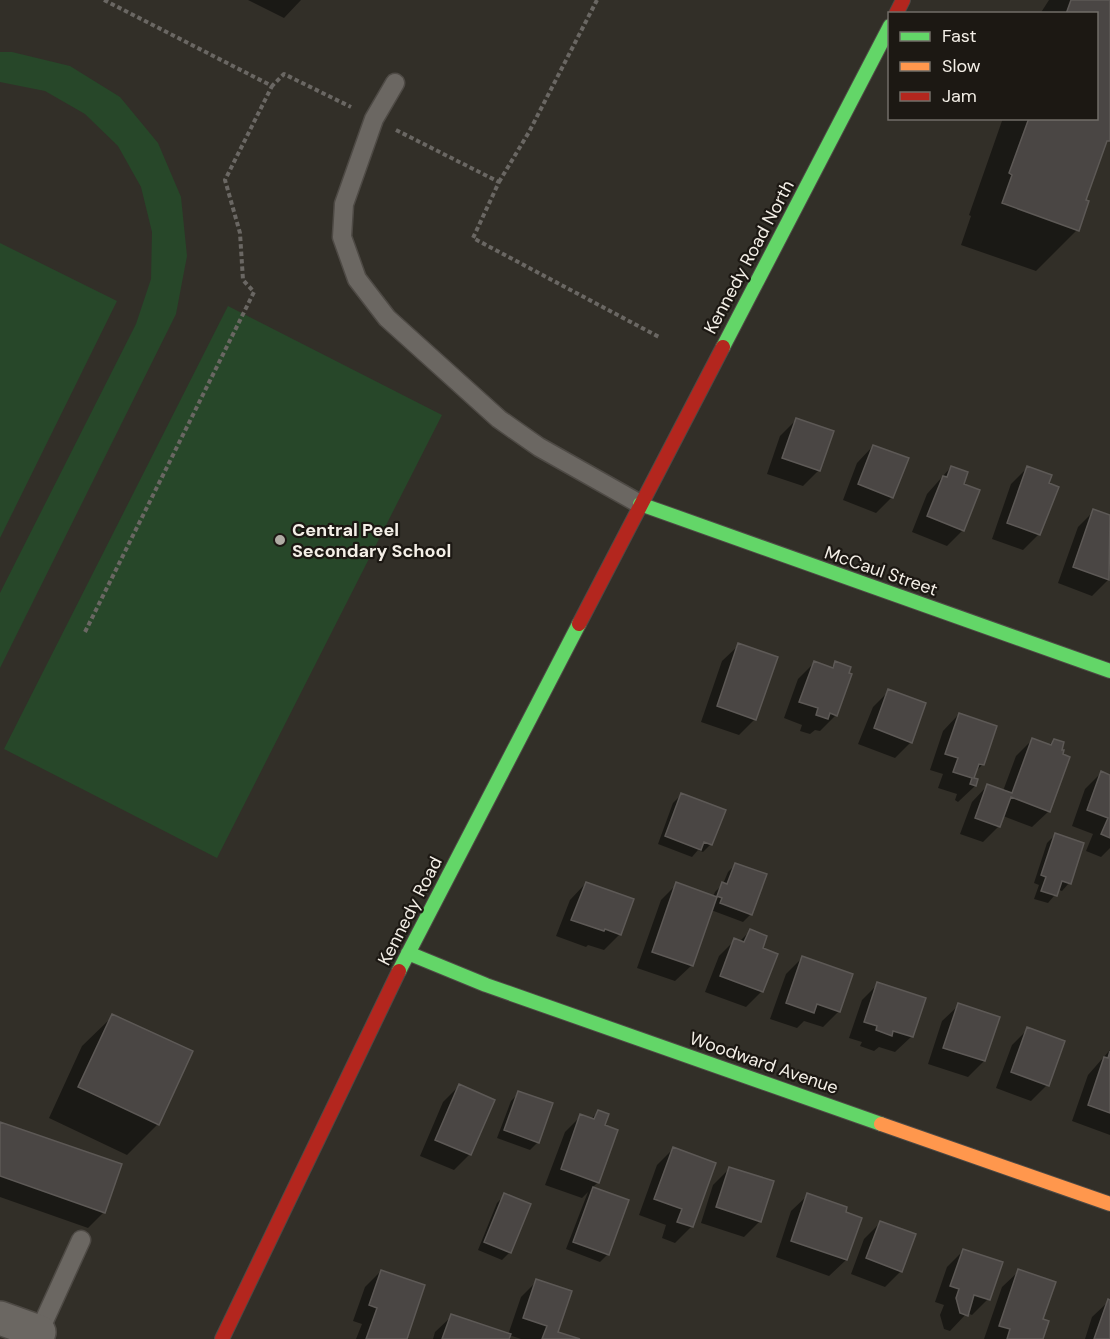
<svg xmlns="http://www.w3.org/2000/svg" width="1110" height="1339" viewBox="0 0 1110 1339" font-family="'DM Sans',sans-serif">
<style>
.pitch{fill:#274729}
.shadow{fill:#0007}
.building{fill:#4a4644;stroke:#5d5956;stroke-width:1.5}
.lines{fill:none;stroke-linecap:round;stroke-linejoin:round}
.lane-casing{stroke:#4e4a45;stroke-width:21}
.street-casing{stroke:#4e4a45;stroke-width:36}
.fast-casing{stroke:#4e4a45;stroke-width:16}
.slow-casing{stroke:#4e4a45;stroke-width:16}
.jam-casing{stroke:#4e4a45;stroke-width:16}
.path{stroke:#6a6763;stroke-width:4;stroke-dasharray:4.5 3;stroke-linecap:butt}
.lane{stroke:#6b6762;stroke-width:18}
.street{stroke:#6b6762;stroke-width:33}
.fast{stroke:#63d668;stroke-width:14}
.slow{stroke:#ff974d;stroke-width:14}
.jam{stroke:#b3261e;stroke-width:14}
.poi-dot{fill:#b0aca4;stroke:#1c1813;stroke-width:2}
.labels{text-anchor:middle;stroke-width:4.5;stroke-linejoin:round;paint-order:stroke}
.street-label{font-size:18px;fill:#f4efe7;stroke:#1c1813}
.poi-label{font-size:18px;font-weight:bold;fill:#f4efe7;stroke:#1c1813;text-anchor:start}
</style>
<rect width="100%" height="100%" fill="#322f28"/>
<!-- pitch -->
<path class="pitch" d="M0,52H12L70,66L120,97L158,143L181,197L187,256L176,314L0,668V593L136,324L151,279L152,232L141,187L118,146L85,114L45,91L0,82Z
M0,243L117,301L0,538Z
M228,306L442,415L217,858L4,749Z"/>
<!-- shadow -->
<path class="shadow" d="M248,0H301L284,18Z
M1049,0H1110V137L1104,146L1084,201L1077,230L1036,271L961,245L971,216L969,215L1003,118H1096V14H1040Z
M796,420L819,470L803,486L767,474L780,436Z
M873,446L892,497L876,513L843,500L857,463Z
M951,467L963,530L947,546L912,532L927,494Z
M1027,468L1039,534L1023,550L992,539L1011,484Z
M1094,511L1110,517V574L1108,580L1092,596L1058,583L1078,527Z
M739,645L755,719L739,735L701,722L722,661Z
M814,663L830,669L835,663L836,715L820,731L815,730L810,734L800,731L802,725L784,718L798,679Z
M889,691L911,742L895,758L858,744L873,707Z
M959,714L983,764L974,773L972,779L976,780L975,786L958,802L955,800L957,794L938,788L943,774L930,770L943,731Z
M1032,740L1048,746L1054,740L1049,811L1032,827L1003,816L999,826L983,842L960,834L972,802L988,785L1003,791L1016,756Z
M1101,773L1110,776V848L1101,857L1086,851L1093,834L1072,826L1085,789Z
M681,795L711,844L703,852L698,850L692,857L658,844L673,803Z
M1055,835L1069,883L1062,891L1059,890L1048,903L1034,899L1039,885L1034,883L1047,843Z
M735,865L751,914L743,922L711,910L692,965L675,981L637,968L661,900L677,884L713,897L715,892L723,884L728,872Z
M586,883L620,934L604,950L588,945L586,947L556,936L570,900Z
M750,931L762,991L746,1007L705,992L719,956L735,940L739,942Z
M802,958L839,1011L823,1027L804,1021L797,1028L770,1019L786,974Z
M878,984L912,1036L895,1052L879,1047L874,1051L860,1046L862,1042L849,1038L862,1000Z
M959,1005L984,1061L968,1077L928,1064L942,1021Z
M113,1016L158,1124L127,1155L49,1118L82,1046Z
M1028,1029L1047,1085L1031,1101L996,1088L1012,1045Z
M1110,1050V1135L1072,1121L1088,1075Z
M459,1086L470,1154L454,1170L420,1156L443,1102Z
M519,1093L538,1142L530,1150L497,1138L511,1101Z
M598,1112L603,1126L598,1182L592,1188L627,1201L608,1254L600,1262L566,1249L588,1192L582,1198L545,1185L565,1132L581,1116L590,1120Z
M0,1124L104,1212L88,1228L0,1197Z
M673,1149L714,1164L691,1227L675,1243L662,1238L666,1225L639,1215L657,1165Z
M729,1169L760,1221L744,1237L701,1223L713,1185Z
M505,1195L510,1252L502,1260L478,1250L497,1203Z
M808,1195L844,1213L861,1219L846,1260L829,1276L776,1257L791,1211Z
M880,1223L901,1271L885,1287L851,1274L864,1239Z
M964,1250L988,1299L972,1315L967,1313L950,1331L944,1329L940,1315L944,1305L935,1302L947,1267Z
M381,1271L405,1339H356L362,1324L353,1321L365,1287Z
M1019,1271L1041,1320V1339H984L1002,1287Z
M537,1281L556,1332L575,1339H521L509,1335L508,1339H433L435,1332L452,1316L508,1335L521,1297Z
M1109,1301L1110,1339H1085L1092,1317Z"/>
<!-- building -->
<path class="building" d="M1071,0H1110V141H1107L1086,200L1089,201L1079,231L1002,203L1012,175L1009,173L1029,118H1096V14H1066Z
M796,418L834,431L820,471L782,458Z
M873,445L909,458L893,498L858,484Z
M951,466L968,472L964,484L980,490L964,531L927,516L943,476L947,477Z
M1027,466L1052,475L1049,483L1059,487L1040,535L1007,523Z
M1093,509L1110,515L1109,580L1073,567Z
M738,643L778,657L756,720L717,706Z
M814,661L833,668L835,661L851,667L849,673L852,674L837,716L830,713L828,719L816,715L818,708L799,702Z
M888,689L926,703L912,743L874,728Z
M959,713L997,726L984,765L979,764L974,778L978,779L976,786L970,784L972,778L953,772L958,758L945,754Z
M1032,738L1051,745L1054,739L1064,742L1062,750H1064L1063,754L1070,757L1050,812L1011,797L1000,827L975,818L987,784L1012,793Z
M1101,771L1110,775V838L1101,834L1108,818L1087,810Z
M681,793L726,810L712,845L704,842L701,850L665,836Z
M1055,833L1084,843L1071,884L1062,881L1057,896L1041,891L1046,877L1041,875Z
M735,863L767,874L752,915L720,903L722,898L717,896L722,882L727,884Z
M586,882L634,899L621,935L605,929L604,931L571,920Z
M676,882L717,897L693,966L652,952Z
M750,929L767,936L763,948L778,954L763,992L720,976L734,938L744,942Z
M802,956L853,974L840,1012L817,1004L814,1013L786,1003Z
M877,982L926,998L913,1037L893,1031L892,1036L876,1030L877,1026L864,1022Z
M958,1003L1000,1017L985,1061L943,1048Z
M112,1014L193,1051L159,1125L78,1087Z
M1027,1027L1065,1041L1049,1086L1011,1072Z
M1110,1051V1113L1088,1105L1104,1057L1108,1058Z
M459,1084L495,1100L471,1155L435,1140Z
M518,1091L553,1103L539,1143L504,1130Z
M598,1110L609,1114L605,1125L618,1130L599,1183L561,1169L580,1114L594,1119Z
M0,1122L122,1164L105,1213L0,1176Z
M673,1147L716,1163L693,1227L677,1222L682,1209L654,1199Z
M729,1167L774,1181L761,1222L716,1207Z
M593,1187L629,1200L609,1255L573,1242Z
M504,1193L531,1204L511,1253L484,1242Z
M807,1193L847,1207L846,1212L862,1218L847,1260L791,1241Z
M880,1221L916,1234L902,1272L866,1258Z
M963,1249L1003,1262L990,1300L974,1295L968,1316L960,1313L956,1298L959,1289L950,1286Z
M1018,1269L1056,1282L1043,1319L1049,1321L1043,1339H1007L1010,1329L999,1326Z
M381,1270L425,1285L407,1339H366L377,1308L369,1305Z
M536,1279L572,1291L558,1332L580,1339H542L547,1326L523,1318Z
M1108,1299L1110,1300V1339H1094Z
M451,1314L511,1334L509,1339H442Z"/>
<g class="lines">
<!-- lane casing -->
<g class="lane-casing">
<path id="lane" d="M395,83L374,119L344,204L342,237L357,279L387,318L499,419L539,447L640,504
M39,1332L81,1240"/>
</g>
<!-- street casing -->
<g class="street-casing">
<path id="street" d="M0,1318L39,1332L37,1339"/>
</g>
<!-- fast casing -->
<g class="fast-casing">
<path id="fast" d="M723,347L890,26
M640,504L1110,671
M408,953L486,985L881,1124
M399,971L579,624"/>
</g>
<!-- slow casing -->
<g class="slow-casing">
<path id="slow" d="M881,1124L1110,1204"/>
</g>
<!-- jam casing -->
<g class="jam-casing">
<path id="jam" d="M896,14L903,0
M579,624L723,347
M222,1339L399,971"/>
</g>
<!-- path -->
<path class="path" d="M104,0L272,86L284,74L351,107
M396,130L499,182L473,238L659,337
M499,182L529,132L597,0
M85,632L254,292L243,280L240,233L225,180L272,86"/>
<!-- lane -->
<use href="#lane" class="lane"/>
<!-- street -->
<use href="#street" class="street"/>
<!-- fast -->
<use href="#fast" class="fast"/>
<!-- slow -->
<use href="#slow" class="slow"/>
<!-- jam -->
<use href="#jam" class="jam"/>
</g>
<!-- markers -->
<circle class="poi-dot" cx="280" cy="540" r="6"/>
<g class="labels">
<!-- street labels -->
<g class="street-label">
<text transform="translate(749 257) rotate(-62)" y="6">Kennedy Road North</text>
<text transform="translate(881 571) rotate(19)" y="6">McCaul Street</text>
<text transform="translate(410 911) rotate(-63)" y="6">Kennedy Road</text>
<text transform="translate(764 1063) rotate(19)" y="6">Woodward Avenue</text>
</g>
<!-- poi labels -->
<g class="poi-label">
<text x="292" y="536">Central Peel<tspan x="292" dy="21">Secondary School</tspan></text>
</g>
</g>
<!-- legend -->
<rect x="888" y="12" width="210" height="108" fill="#1c1813" stroke="#726e68" stroke-width="1.5"/>
<rect x="900" y="32" width="30" height="9" fill="#63d668" stroke="#726e68" stroke-width="1.5"/>
<text x="942" y="42" font-size="18" fill="#f4efe7">Fast</text>
<rect x="900" y="62" width="30" height="9" fill="#ff974d" stroke="#726e68" stroke-width="1.5"/>
<text x="942" y="72" font-size="18" fill="#f4efe7">Slow</text>
<rect x="900" y="92" width="30" height="9" fill="#b3261e" stroke="#726e68" stroke-width="1.5"/>
<text x="942" y="102" font-size="18" fill="#f4efe7">Jam</text>
</svg>
